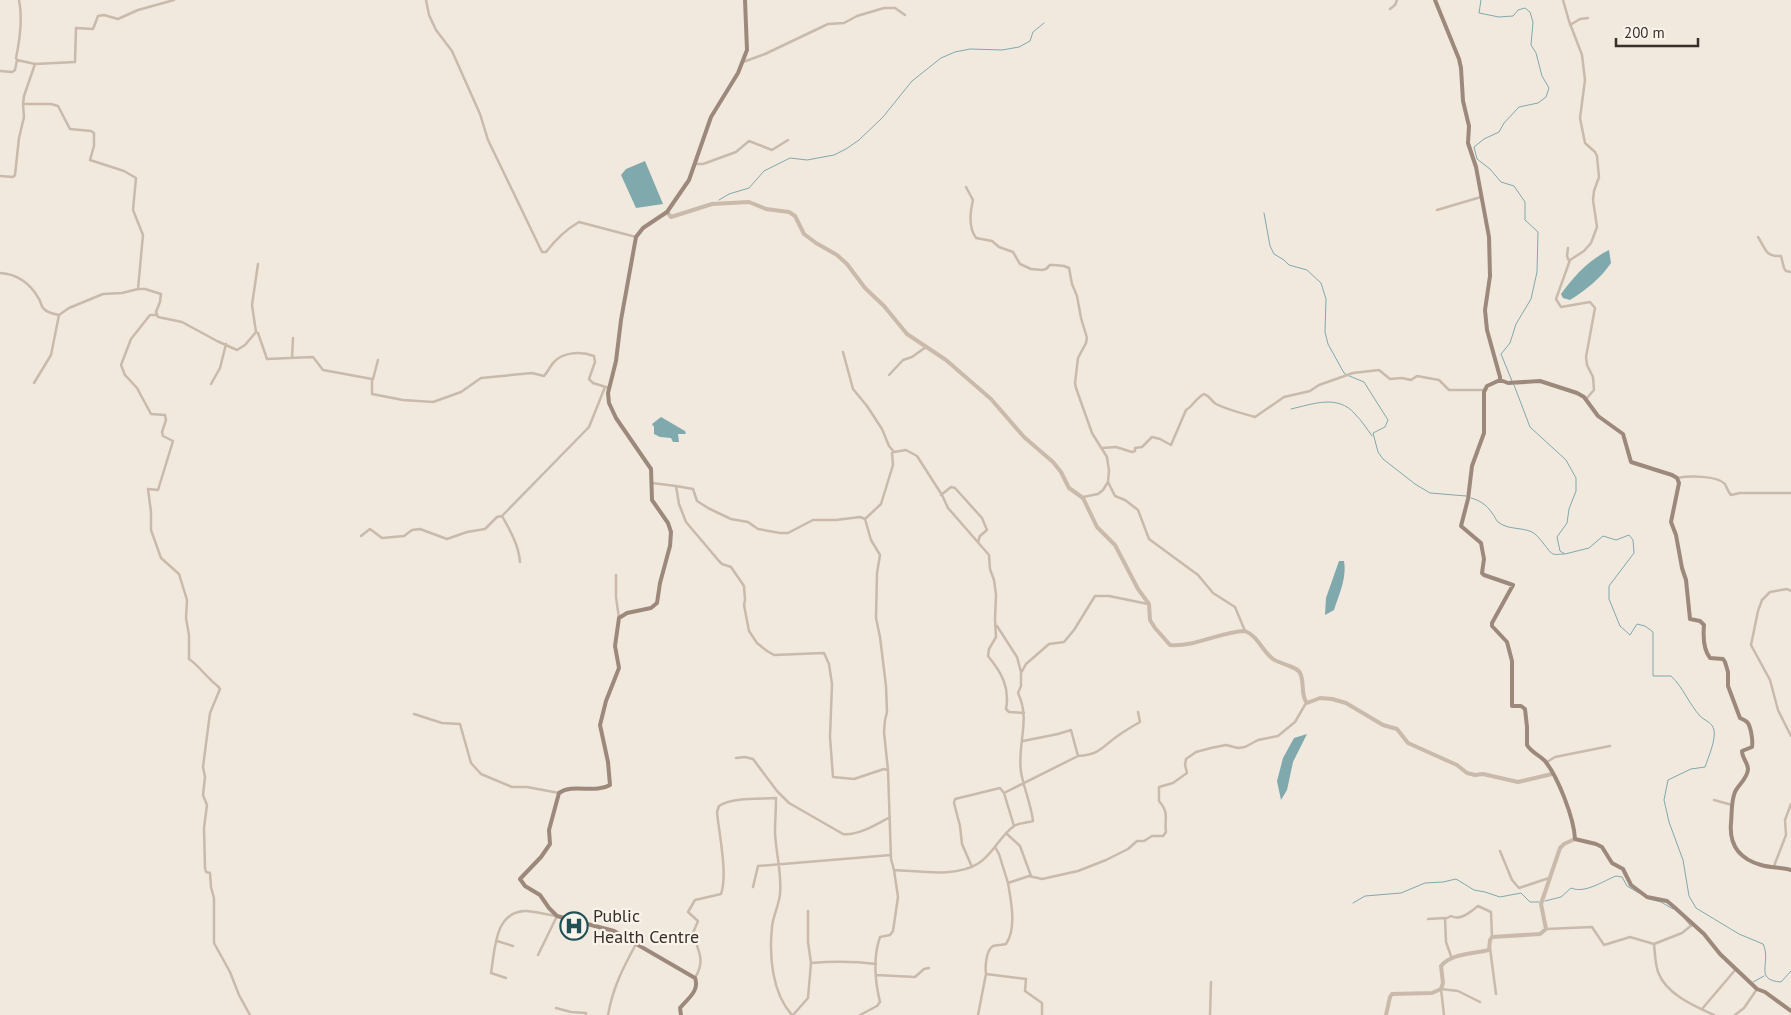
<svg xmlns="http://www.w3.org/2000/svg" width="1791" height="1015" viewBox="0 0 1791 1015" font-family="'PT Sans',sans-serif">
<style>
.water{fill:#7fa9ad}
.lines{fill:none;stroke-linecap:round;stroke-linejoin:round}
.stream{stroke:#7fa9ad;stroke-width:1}
.minor{stroke:#c9baab;stroke-width:2.5}
.tertiary{stroke:#c9baab;stroke-width:4}
.secondary{stroke:#9d897c;stroke-width:4}
.labels{text-anchor:middle;stroke-width:4.5;stroke-linejoin:round;paint-order:stroke}
.poi-label{font-size:18px;fill:#372f2a;stroke:#f9f3eb;text-anchor:start}
</style>
<rect width="100%" height="100%" fill="#f1e9de"/>
<!-- water -->
<path class="water" d="M645,161L663,204L636,208L621,175L626,169Z
M1609,250L1611,263C1600,279 1586,290 1570,300L1563,298L1561,294C1573,277 1590,259 1609,250Z
M661,417L685,431L686,434H678L679,442H673L671,438L660,437L654,434V427L652,424Z
M1339,561H1344C1347,578 1339,594 1334,610L1325,615L1326,598Z
M1307,734L1293,762L1287,790L1281,800L1277,781L1283,758L1294,738Z"/>
<g class="lines">
<!-- stream -->
<path class="stream" d="M1481,0L1479,13L1499,17L1513,16L1518,10L1525,8L1530,12L1533,22L1531,45L1536,53L1542,76L1549,88L1546,97L1538,103L1519,107L1504,123L1499,132L1484,139L1474,147L1477,159L1490,169L1501,182L1514,186L1525,202V220L1538,232L1537,272L1531,299L1516,324L1510,343L1501,354L1512,381
M719,200L729,194L749,188L764,171L790,158L807,160L834,155L846,149L859,140L883,117L912,81L941,58L955,52L970,49L1002,50L1019,47L1030,41L1033,32L1044,23
M1264,213L1270,246L1274,254L1284,260L1289,265L1307,270L1321,283L1326,299L1325,332L1328,344L1344,373L1347,375L1364,382L1388,420L1385,427L1373,433L1378,452L1383,459L1415,484L1430,493L1466,496
M1514,385L1530,427L1566,460L1576,478V491L1569,509L1567,523L1557,537L1560,551L1565,554L1589,548L1603,536L1616,540L1629,535L1633,540L1634,553L1609,586V599L1620,626L1630,635L1637,624L1645,626L1653,632V676H1671C1683,687 1689,704 1700,716C1705,721 1712,722 1714,730C1716,740 1708,758 1705,767L1691,769L1668,780L1664,800L1669,822L1683,860L1689,896L1696,908L1739,934L1763,944C1772,962 1753,980 1781,982L1791,971
M1291,409C1313,404 1338,394 1355,414C1362,421 1367,429 1372,436
M1471,498C1479,500 1487,505 1492,513C1495,516 1495,519 1498,522C1508,530 1521,527 1532,532C1540,536 1549,553 1553,554C1556,555 1561,554 1564,554
M1649,899L1661,902L1673,909
M1545,901L1561,897L1571,888C1585,894 1603,881 1616,876L1622,877L1627,886L1639,893
M1353,903L1365,896L1401,893L1425,883L1443,882L1456,879L1474,890L1485,892L1500,897L1521,893L1530,902H1539
M1684,918L1690,925
M1753,982L1764,976"/>
<!-- minor -->
<path class="minor" d="M19,0C23,19 20,39 16,58L17,60L35,64L75,62L76,28L93,29L98,16L104,15L118,19L138,10L174,0
M426,0L429,15L436,30L452,51L480,114L488,140L542,252H546C556,239 565,230 579,222L636,237
M1563,0L1569,21L1582,55L1585,80L1580,118L1585,143L1595,152L1597,156L1599,177L1594,191L1593,200L1597,227L1591,243L1584,251L1570,260L1556,299L1561,307L1590,302L1595,308L1586,357L1587,365L1593,377L1594,390L1586,399
M1390,9L1395,5L1397,0
M1570,25L1580,19L1588,18
M743,62L765,54L828,24L844,23L857,16L884,8H895L905,15
M35,64L24,96L23,104H51L58,106L70,129L91,131L94,133V146L90,160L124,171L136,178L133,210L143,235L138,289H145L161,294L160,302L156,312L158,317L182,322L217,341L237,350L245,345L256,332L258,333L267,359L313,357L323,370L372,379V394L403,400L433,402L461,392L481,378L532,373L544,376C548,372 550,366 554,362C563,352 581,351 594,356L595,362L589,379L593,383L609,388
M0,71L12,72L15,70L17,60
M694,164H703L736,152L749,141L772,150L788,140
M0,176L13,177L15,175L19,138L24,117L23,104
M966,187L973,200C970,212 968,227 976,238L992,241L999,247L1013,252L1020,264L1031,269L1042,270L1046,269L1050,265H1054L1064,266L1069,268L1072,284L1077,296L1081,318L1087,338L1086,343L1078,358L1075,383L1076,388L1092,433L1107,457L1109,471L1108,482L1103,490L1098,494L1083,497
M1437,210L1481,197
M1758,237C1766,249 1765,257 1781,256L1784,268L1786,271L1791,272
M1568,248L1567,256L1569,261
M0,273C18,274 30,283 39,299C41,302 41,307 44,309C48,313 54,314 59,315
M156,315H150L131,339L121,365L125,375L137,388L151,414L165,415L166,420L162,432L163,436L173,441L158,490L148,489L151,512V530L161,558L179,574L187,600L186,618L189,635V659C198,665 203,673 211,680C215,685 217,684 220,689L210,713L203,767L205,777L203,795L207,805L204,828L205,868L206,872L210,873L211,887L214,898V943L230,972L239,995L250,1015
M256,332L252,305L258,264
M843,352L853,389L867,406L882,429L889,446L894,452
M292,358L293,338
M889,375L903,360L912,357L926,347
M373,379L378,360
M34,383L51,355L59,315L69,308L103,294L122,293L138,289
M211,384L220,368L226,344
M1102,448L1116,447L1132,452L1135,451V448L1142,447L1152,437L1160,439L1171,445L1186,410C1193,406 1195,399 1204,394C1210,396 1211,401 1216,404C1228,410 1241,413 1255,417L1284,397L1310,391L1319,385L1353,373L1379,370L1390,379L1402,378L1411,380L1417,376L1439,380L1449,390H1485
M1677,478C1688,476 1717,475 1725,484C1727,488 1728,492 1731,495L1740,493H1791
M1108,482L1115,496L1125,500L1138,510L1149,539L1198,575L1213,593L1235,607L1245,631
M652,483L676,486L679,504L686,522L719,561L722,564L731,567L744,586L745,600L744,605L749,631L757,643L767,651L774,655L824,653L829,664L832,684L830,737L833,777L854,779L884,769L887,770
M676,486L693,489L697,501L708,508L731,519L748,522L758,529L780,533H788L813,520H836L860,517L865,519
M941,495L951,487L955,488L982,518L987,530L980,536L978,542
M502,516C510,530 519,546 520,562
M361,536L370,529L382,538L404,536L412,530L420,529L447,539L467,532L485,529L497,517L502,516L589,427L605,387
M616,575V597L619,618
M1791,591L1787,589L1770,592L1762,600L1758,611L1751,645L1770,680L1778,710L1791,736
M997,626L1017,657L1021,672
M414,714L442,723L460,724L471,763L481,774L512,787H527L559,793
M1023,741L1058,734L1071,730L1078,756
M736,758L745,757L753,759L777,791L789,803L843,834C858,836 877,824 890,817
M1547,762L1555,757L1610,746
M1004,793L1078,756C1102,754 1101,747 1119,735C1126,730 1133,726 1140,722L1138,712
M1714,800L1732,805
M1007,834L1020,846L1031,876
M995,847L999,854L1008,883L1029,876L1042,879L1078,871L1106,860L1128,849L1137,841H1144L1152,836H1163L1166,832C1164,818 1170,814 1159,801V787L1173,783L1187,773L1185,765L1186,759L1196,752L1211,748L1226,745L1238,748L1245,747L1258,740L1278,736L1295,722L1306,703
M1500,851L1512,880L1519,888L1549,878
M1774,866L1786,835L1785,820L1791,804
M972,867L962,844L960,826L954,803L955,799L1000,788L1004,793L1014,826
M894,870L891,859L888,770L884,732L885,720L887,712L886,686L880,637L876,618L877,573L880,555L871,540L865,519L881,504L893,465L892,453L894,452L906,450L917,456L942,495L948,508L989,555L990,569L994,580L996,595L995,619L996,637L989,649L988,656C1002,673 1010,688 1006,709L1009,712L1024,713
M1008,883C1011,901 1017,928 1006,944C1002,945 996,945 993,946C986,950 985,967 986,974L1026,979L1025,991L1042,1003V1015
M753,887L758,866L891,855
M808,911V942L811,963
M1428,919L1445,918L1446,942L1452,959
M1445,919L1451,916C1461,921 1470,912 1478,906L1491,912L1492,937
M1546,929L1592,927L1604,945L1630,937L1654,944L1682,933L1693,924
M497,941L513,946
M1654,944C1655,953 1655,963 1658,972C1666,994 1694,1006 1714,1015
M1490,948L1496,994
M876,975L915,977L924,969L929,968
M506,978L491,973C495,951 494,911 526,911C534,911 548,915 557,916L538,955
M695,978C706,959 698,952 693,933L698,921L688,912L695,900L721,894C728,874 719,834 717,812L719,806C732,797 760,799 776,798C776,810 775,821 775,833C776,853 782,874 780,894C779,905 773,916 772,927C769,956 772,993 792,1015
M556,1008L571,1012L586,1013V1015
M1702,1009L1736,969
M608,1015C613,987 623,968 636,944
M793,1015L808,998L811,963C833,961 854,961 876,964
M860,1015L877,1006L880,1002C875,981 873,957 880,937L890,935L893,931L898,897L894,870C920,871 956,878 979,863C993,854 1000,836 1014,826C1018,823 1027,823 1033,821C1031,804 1024,789 1021,772C1017,744 1031,720 1018,693L1021,686V673L1026,664L1049,644L1064,642L1074,630L1095,596H1109L1148,604
M978,1015L986,974
M1210,1015L1211,982
M1444,1015L1441,989L1458,991L1480,1002
M1735,1015L1744,1008L1757,989"/>
<!-- tertiary -->
<path class="tertiary" d="M667,212L671,217L712,204L749,202L766,209L789,212L795,216L804,234L816,243L837,255L847,264L865,288L884,306L907,334L946,360L991,399L1024,437L1053,462L1061,472L1069,488L1083,498L1097,527L1115,545L1138,589L1149,604L1150,620L1155,628L1170,645C1196,647 1219,632 1245,631C1258,636 1262,651 1273,659C1280,664 1298,667 1300,673C1305,682 1300,695 1307,703L1320,698L1332,699L1346,703L1383,725L1397,729L1408,743L1457,765L1467,773L1475,775L1483,774L1518,782L1552,774
M1386,1015L1390,997L1392,994L1432,993L1441,989L1443,983L1441,966C1452,953 1473,954 1489,950L1490,940L1492,937L1540,934L1546,929L1541,904L1560,848L1564,844L1575,839"/>
<!-- secondary -->
<path class="secondary" d="M1435,0L1459,59L1461,68L1463,101L1469,126L1468,143L1476,167L1489,237L1490,276L1485,310L1487,330L1500,377V380L1487,386L1484,392V433L1472,466L1468,499L1461,526L1481,543L1484,559L1482,573L1484,575L1513,585L1492,623V626L1507,642L1512,661V706H1521L1525,709L1527,727V745C1531,752 1539,755 1545,761C1558,777 1574,818 1575,839L1596,844L1602,847L1612,863L1623,869L1631,885L1647,897L1667,901L1673,906L1704,934L1720,954L1757,989L1765,992L1791,1011
M1500,380L1508,383L1540,381L1577,393L1584,397L1598,416L1623,434L1631,462L1672,475L1677,478L1679,483L1671,522L1676,535L1682,568L1686,580L1690,619L1700,621L1704,625C1703,636 1703,649 1710,658L1723,659L1725,662L1728,672V686L1740,718C1742,719 1745,720 1747,722C1751,726 1753,741 1752,747L1742,751C1742,758 1748,763 1748,769C1748,778 1738,785 1735,792C1731,801 1732,813 1731,823C1729,845 1740,859 1761,865C1771,868 1781,867 1791,870
M681,1015L680,1008C687,999 700,991 695,978L614,931L557,916L549,908L540,895L525,886L520,879L541,857L550,844L549,830L559,793C573,783 595,794 610,785L608,762L600,725L606,701L619,668L615,646L619,618L627,613L651,608L657,603L660,583L670,546L671,532L668,523L652,500L651,469L616,418L609,403L608,393L616,361L621,320L636,237L643,228L667,212L689,180L711,117L738,73L747,50L745,0"/>
</g>
<!-- icons -->
<defs>
<g id="hospital-ring" transform="scale(1.4375)"><circle r="9.5" fill="#f9f3eb" stroke="#215157" stroke-width="1.5"/><path d="M-5-5h3v3.5h4V-5h3V5h-3V1.5h-4V5h-3Z" fill="#215157"/></g>
</defs>
<g fill-rule="evenodd">
<use href="#hospital-ring" x="574" y="926"/>
</g>
<g class="labels">
<!-- poi labels -->
<g class="poi-label">
<text x="593" y="922">Public<tspan x="593" dy="21">Health Centre</tspan></text>
</g>
</g>
<!-- scale -->
<path d="M1616 38v8h82v-8" fill="none" stroke="#372f2a" stroke-width="2.5"/>
<text x="1624" y="38" font-size="15" fill="#372f2a" stroke="#f9f3eb" stroke-width="4" paint-order="stroke">200 m</text>
</svg>
